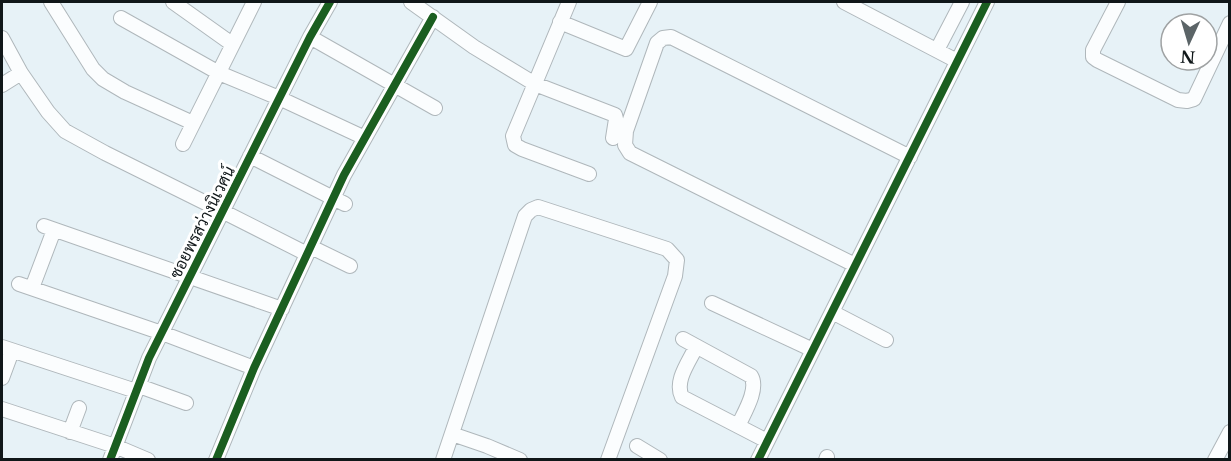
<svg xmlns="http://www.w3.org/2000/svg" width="1231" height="461" viewBox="0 0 1231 461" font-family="'Libre Baskerville',Sarabun,serif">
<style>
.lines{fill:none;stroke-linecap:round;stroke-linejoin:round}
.minor-casing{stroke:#afb7bb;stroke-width:16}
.minor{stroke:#fbfdfe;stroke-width:14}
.cycleway-casing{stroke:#fff;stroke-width:11}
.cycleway{stroke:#1b5e20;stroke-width:8}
.labels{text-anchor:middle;stroke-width:6;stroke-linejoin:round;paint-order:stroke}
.street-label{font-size:16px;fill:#101719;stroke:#fff}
</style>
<rect width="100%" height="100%" fill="#e7f2f7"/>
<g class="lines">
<!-- minor casing -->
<g class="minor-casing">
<path id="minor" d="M51,2L93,69L103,79L125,92L193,123
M173,2L232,44
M411,2L474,47L535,84L615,115L616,119L613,138
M569,2L513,136L515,145L522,149L589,174
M844,2L957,61
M1118,2L1093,50V57L1097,60L1178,100L1187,101L1194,99L1230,23
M121,18L219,73L279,98L365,138
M560,22L626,49L650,2
M310,37L435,108
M2,38L21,73L48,112L65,131L105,153L222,211L307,254
M937,50L962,2
M2,85L21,73
M183,144L254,2
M250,156L345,204
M44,226L282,309
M311,247L350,266
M855,265L630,153L625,145L626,131L657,43L663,38L671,37L910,157
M19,284L162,333L254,368
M32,288L54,230
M712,303L813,350
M832,312L886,340
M683,339L751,376C759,389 744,413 738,426
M2,347L136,391
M696,347C689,362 674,381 682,397L767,441
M2,378L12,351
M139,386L186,403
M2,409L115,446L148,460
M70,432L79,408
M452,434L487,446L520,460
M637,446L660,460
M110,460L149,358L310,37L330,2
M216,460L254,368L344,175L433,17
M443,460L525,216L531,210L538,207L667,249L677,260L675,276L608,460
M758,460L987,2
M826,460L827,457
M1215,460L1230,432"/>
</g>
<!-- minor -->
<use href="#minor" class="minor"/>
<!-- cycleway casing -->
<g class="cycleway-casing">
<path id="cycleway" d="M110,460L149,358L310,37L330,2
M216,460L254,368L344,175L433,17
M758,460L987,2"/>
</g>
<!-- cycleway -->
<use href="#cycleway" class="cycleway"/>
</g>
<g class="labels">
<!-- street labels -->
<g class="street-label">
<text transform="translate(202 222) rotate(-63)" y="6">ซอยพรสว่างนิเวศน์</text>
</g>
</g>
<!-- border -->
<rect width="1231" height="461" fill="none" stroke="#101719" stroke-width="6"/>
<!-- north arrow -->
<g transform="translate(1189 42) rotate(184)"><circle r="28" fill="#ffffff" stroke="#9fa2a3" stroke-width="1.5"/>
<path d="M0-4.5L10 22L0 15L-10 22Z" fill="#5b6467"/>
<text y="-9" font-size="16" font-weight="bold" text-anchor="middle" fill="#101719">N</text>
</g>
</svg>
